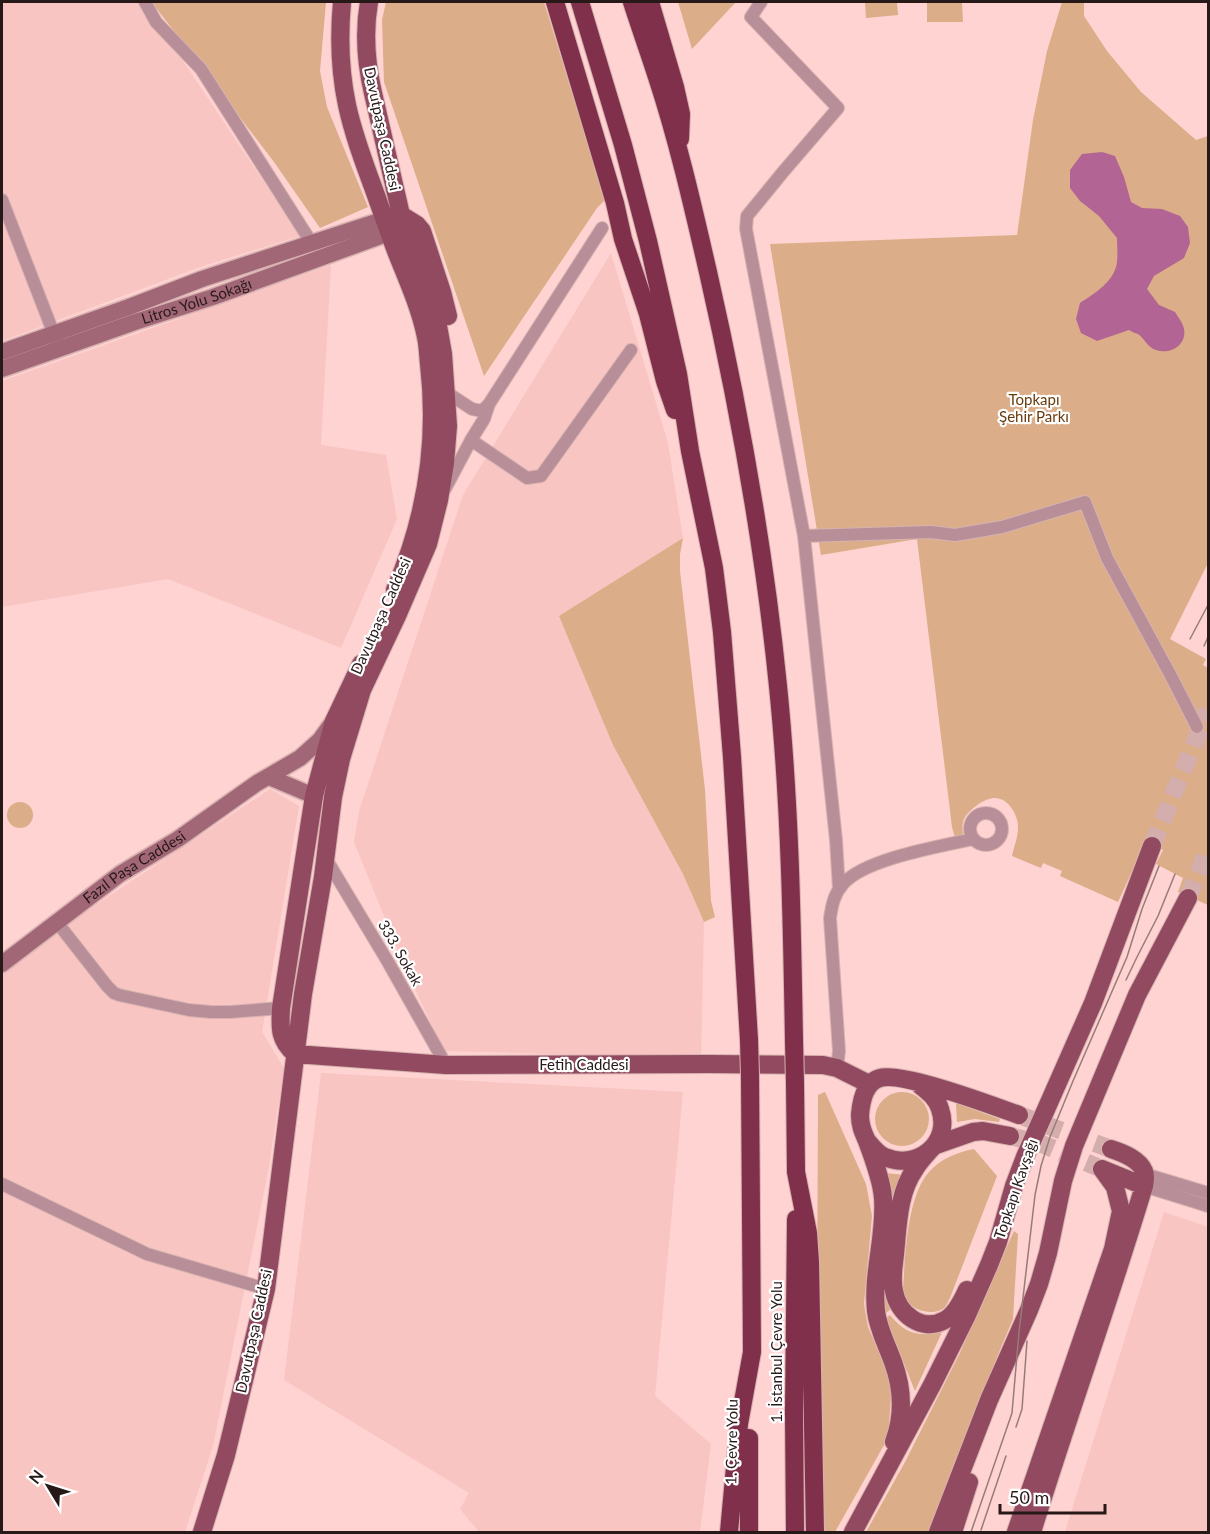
<svg xmlns="http://www.w3.org/2000/svg" width="1210" height="1534" viewBox="0 0 1210 1534" font-family="Lato,sans-serif">
<style>
.built{fill:#f8c5c2}
.green{fill:#dbad88}
.water{fill:#b26594}
.lines{fill:none;stroke-linecap:round;stroke-linejoin:round}
.primary-tunnel{stroke:#d3aeac;stroke-width:18;stroke-dasharray:18 9;stroke-linecap:butt}
.street-casing{stroke:#d7b2b0;stroke-width:14}
.secondary-casing{stroke:#d7b2b0;stroke-width:19}
.primary-casing{stroke:#d7b2b0;stroke-width:20}
.highway-casing{stroke:#d7b2b0;stroke-width:20}
.street{stroke:#b88f99;stroke-width:12}
.secondary{stroke:#a26777;stroke-width:16}
.primary{stroke:#914a5f;stroke-width:18}
.highway{stroke:#81304b;stroke-width:18}
.tram{stroke:#987b79;stroke-width:1.5}
.highway-bridge-casing{stroke:#d7b2b0;stroke-width:20;stroke-linecap:butt}
.highway-bridge{stroke:#81304b;stroke-width:18}
.labels{text-anchor:middle;stroke-width:4.5;stroke-linejoin:round;paint-order:stroke}
.street-label{font-size:15px;fill:#281919;stroke:#fff}
.park-label{font-size:15px;fill:#693a0c;stroke:#fff}
</style>
<rect width="100%" height="100%" fill="#fed3d1"/>
<!-- built -->
<path class="built" d="M2,2H139L146,17L169,40L300,236L203,266L2,341Z
M611,253L668,443L683,538L559,617L683,874L704,922L701,1058L444,1051L406,970L354,842L359,811L463,495Z
M331,265L321,445L386,455L397,519L341,648L168,579L2,607V381Z
M270,789L299,806L262,1032L284,1068L268,1172L213,1446L185,1532H2V974L49,936Z
M321,1073L683,1092L655,1396L711,1444L700,1532H479L460,1509L469,1493L284,1380Z
M1164,1212L1208,1227V1532H1065Z"/>
<!-- green -->
<path class="green" d="M139,2H326L320,71L327,107L368,207L320,228L274,162L157,9L146,17Z
M386,2H544L605,200L597,208L484,376L384,82L382,20Z
M678,2H736L692,49Z
M865,2H897L898,15L866,18Z
M927,2H962L963,22H927Z
M1062,2H1084V16L1107,51L1141,92L1196,140L1208,136V563L1170,639L1206,659L1203,665L1208,668V905L1178,892L1183,878L1156,864L1163,850L1146,841L1118,902L1060,876L1062,871L1043,863L1041,868L1012,856C1014,847 1018,837 1018,828C1019,817 1009,798 995,798C985,797 965,812 963,822C962,826 963,832 963,836L955,838L952,827L917,539L821,555L770,244L1017,235L1033,120L1047,51Z
M683,538L680,554V571L705,790L711,901L715,917L704,922L683,874L613,745L559,616Z
M7 815a13 13 0 1 1 26 0a13 13 0 1 1-26 0Z
M875 1119a27 27 0 1 1 54 0a27 27 0 1 1-54 0Z
M825,1092L866,1184L872,1216L864,1304L868,1327L892,1383L888,1438L835,1532H825L820,1490L817,1338L818,1095Z
M956,1103L1000,1119L999,1122L975,1119L957,1122Z
M974,1149L997,1176L950,1298C948,1301 947,1304 945,1307C935,1317 912,1311 906,1299C904,1296 904,1293 903,1290C905,1257 907,1196 929,1172C940,1159 958,1152 974,1149Z
M885,1173L904,1175L888,1298L890,1310L887,1312H885L881,1294Z
M1014,1231L1018,1234L1013,1319L999,1352L929,1532H866L905,1462L959,1355Z
M890,1315C905,1334 919,1337 942,1332L915,1391L887,1321L886,1318Z"/>
<!-- water -->
<path class="water" d="M1102,152L1115,156L1124,177L1131,202L1142,208L1162,209L1180,216L1188,227L1190,243L1184,258L1154,276L1147,289L1159,305L1175,312C1178,317 1183,323 1184,329C1187,345 1170,355 1156,350C1147,347 1145,339 1138,334C1135,333 1132,332 1129,330L1097,341L1081,333L1076,319L1080,303C1095,293 1115,281 1117,262C1118,254 1117,246 1117,238L1099,216L1080,201L1070,188V170L1082,154Z"/>
<g class="lines">
<!-- primary-tunnel -->
<path class="primary-tunnel" d="M1152,846L1208,710
M1188,898L1208,850
M1019,1115L1111,1149
M1010,1136L1042,1144L1102,1169"/>
<!-- street casing -->
<g class="street-casing">
<path id="street" d="M145,2L156,22L201,69L311,242
M761,2L751,17L838,108L783,172L747,216L746,229L804,536L836,840L839,889
M2,200L57,342
M446,392L472,409L482,411L489,404
M471,440L527,478L541,476L631,350
M445,489L471,440L484,419L489,404L602,228
M804,536L931,532L955,535L1002,527L1085,502L1107,558L1171,676L1197,727
M970 829a16 16 0 1 1 32 0a16 16 0 1 1-32 0Z
M325,857L388,962L446,1065
M56,921L107,986L114,993L119,995L189,1010L211,1012H230L281,1008
M837,1068L839,1051L830,918C832,905 834,894 843,884C864,859 941,846 973,839
M1145,1174L1208,1193
M2,1184L147,1254L266,1289
M1144,1186L1208,1206"/>
</g>
<!-- secondary casing -->
<g class="secondary-casing">
<g id="secondary">
<path d="M2,352L129,307L202,279L385,219"/>
<path id="s1" d="M2,369L135,322L213,297L389,233"/>
<path d="M269,777L314,796"/>
<path id="s2" d="M2,964L120,874L178,839L257,783L300,758L320,740L333,722"/>
</g>
</g>
<!-- primary casing -->
<g class="primary-casing">
<path id="primary" d="M342,2C339,35 340,72 347,105C353,133 363,160 373,187C381,209 388,230 396,251C407,279 420,307 426,337C428,346 428,355 429,364C438,441 426,518 395,590
M401,215L417,225L422,231L442,292L448,316
M295,1054C279,1040 280,1028 281,1008L314,796L334,721L361,664
M295,1054L446,1065L709,1064L823,1065L837,1068L869,1084
M868,1142C873,1148 879,1155 885,1157C917,1171 952,1143 940,1109C937,1098 928,1092 920,1085
M936,1145L973,1132L983,1131L1010,1136
M930,1150C925,1156 919,1162 915,1169C898,1193 898,1225 895,1254C894,1265 891,1279 894,1291C898,1314 922,1333 945,1320C955,1315 962,1301 967,1290
M1102,1169L1144,1186
M894,1442C904,1415 903,1389 893,1362C887,1345 878,1329 876,1311C872,1273 886,1235 883,1198C882,1181 873,1157 867,1141C863,1132 860,1126 860,1115C861,1102 865,1082 880,1078C901,1071 994,1106 1019,1115
M202,1532L226,1455L266,1289L303,994L323,877L333,797L341,759L362,690L397,616L428,544L439,500L445,463L448,426L443,354L437,320L425,278L401,215L373,93C366,63 364,31 369,2
M853,1532L932,1385L966,1317L989,1265L998,1242L1014,1186L1025,1157L1093,1003L1152,846
M938,1532L989,1400L1029,1310L1039,1284L1048,1253L1063,1181L1074,1146L1137,995L1188,898
M953,1532L969,1482
M1016,1532L1113,1249L1121,1211L1115,1187L1102,1169
M1032,1532C1068,1416 1109,1302 1144,1186C1145,1181 1146,1176 1144,1171C1139,1159 1123,1153 1111,1149"/>
</g>
<!-- highway casing -->
<g class="highway-casing">
<path id="highway" d="M555,2L615,203L623,239L648,314L665,381L675,410
M580,2L623,145L648,241L678,374L690,451L714,568L722,632L732,757L749,1040
M632,2C640,27 649,52 657,77C678,141 693,207 708,272C739,408 764,547 778,686C790,804 792,922 794,1041
M650,2L675,87L681,114L680,139
M795,1083L796,1172L808,1233L810,1262L815,1532
M729,1532L739,1424L752,1352L750,1076
M749,1532V1438
M795,1532L794,1412L796,1219"/>
</g>
<!-- street -->
<use href="#street" class="street"/>
<!-- secondary -->
<use href="#secondary" class="secondary"/>
<!-- primary -->
<use href="#primary" class="primary"/>
<!-- highway -->
<use href="#highway" class="highway"/>
<!-- tram -->
<path class="tram" d="M1190,639L1208,605
M1204,646L1208,637
M1126,980L1137,957L1158,916L1175,874
M1016,1427L1022,1409L1027,1341
M981,1530L1006,1456
M971,1532L1012,1413L1019,1332L1035,1195L1041,1166L1050,1137L1073,1081L1127,957L1142,909L1159,866"/>
<!-- highway-bridge casing -->
<g class="highway-bridge-casing">
<path id="highway-bridge" d="M749,1040L750,1076
M794,1041L795,1083"/>
</g>
<!-- highway-bridge -->
<use href="#highway-bridge" class="highway-bridge"/>
</g>
<g class="labels">
<!-- street labels -->
<g class="street-label">
<text transform="translate(382 129) rotate(78)" y="5">Davutpaşa Caddesi</text>
<text dy="5" stroke="none"><textPath href="#s1" startOffset="206">Litros Yolu Sokağı</textPath></text>
<text transform="translate(381 616) rotate(-66)" y="5">Davutpaşa Caddesi</text>
<text dy="5" stroke="none"><textPath href="#s2" startOffset="164">Fazıl Paşa Caddesi</textPath></text>
<text transform="translate(400 953) rotate(60)" y="5">333. Sokak</text>
<text x="584" y="1070">Fetih Caddesi</text>
<text transform="translate(1016 1189) rotate(-71)" y="5">Topkapı Kavşağı</text>
<text transform="translate(254 1331) rotate(-78)" y="5">Davutpaşa Caddesi</text>
<text transform="translate(777 1352) rotate(-90)" y="5">1. İstanbul Çevre Yolu</text>
<text transform="translate(732 1442) rotate(-89)" y="5">1. Çevre Yolu</text>
</g>
<!-- park labels -->
<g class="park-label">
<text x="1034" y="405">Topkapı<tspan x="1034" dy="17">Şehir Parkı</tspan></text>
</g>
</g>
<!-- border -->
<rect width="1210" height="1534" fill="none" stroke="#281919" stroke-width="6"/>
<!-- north arrow -->
<g transform="translate(48 1486) rotate(308)" stroke="#ffffff" stroke-width="4.5" paint-order="stroke">
<path d="M0-4.5L10 22L0 15L-10 22Z" fill="#281919"/>
<text y="-9" font-size="16" font-weight="bold" text-anchor="middle" fill="#281919">N</text>
</g>
<!-- scale -->
<path d="M1000 1504v9h105v-9" fill="none" stroke="#281919" stroke-width="3"/>
<text x="1009" y="1504" font-size="18" fill="#281919" stroke="#ffffff" stroke-width="4.5" paint-order="stroke">50 m</text>
</svg>
